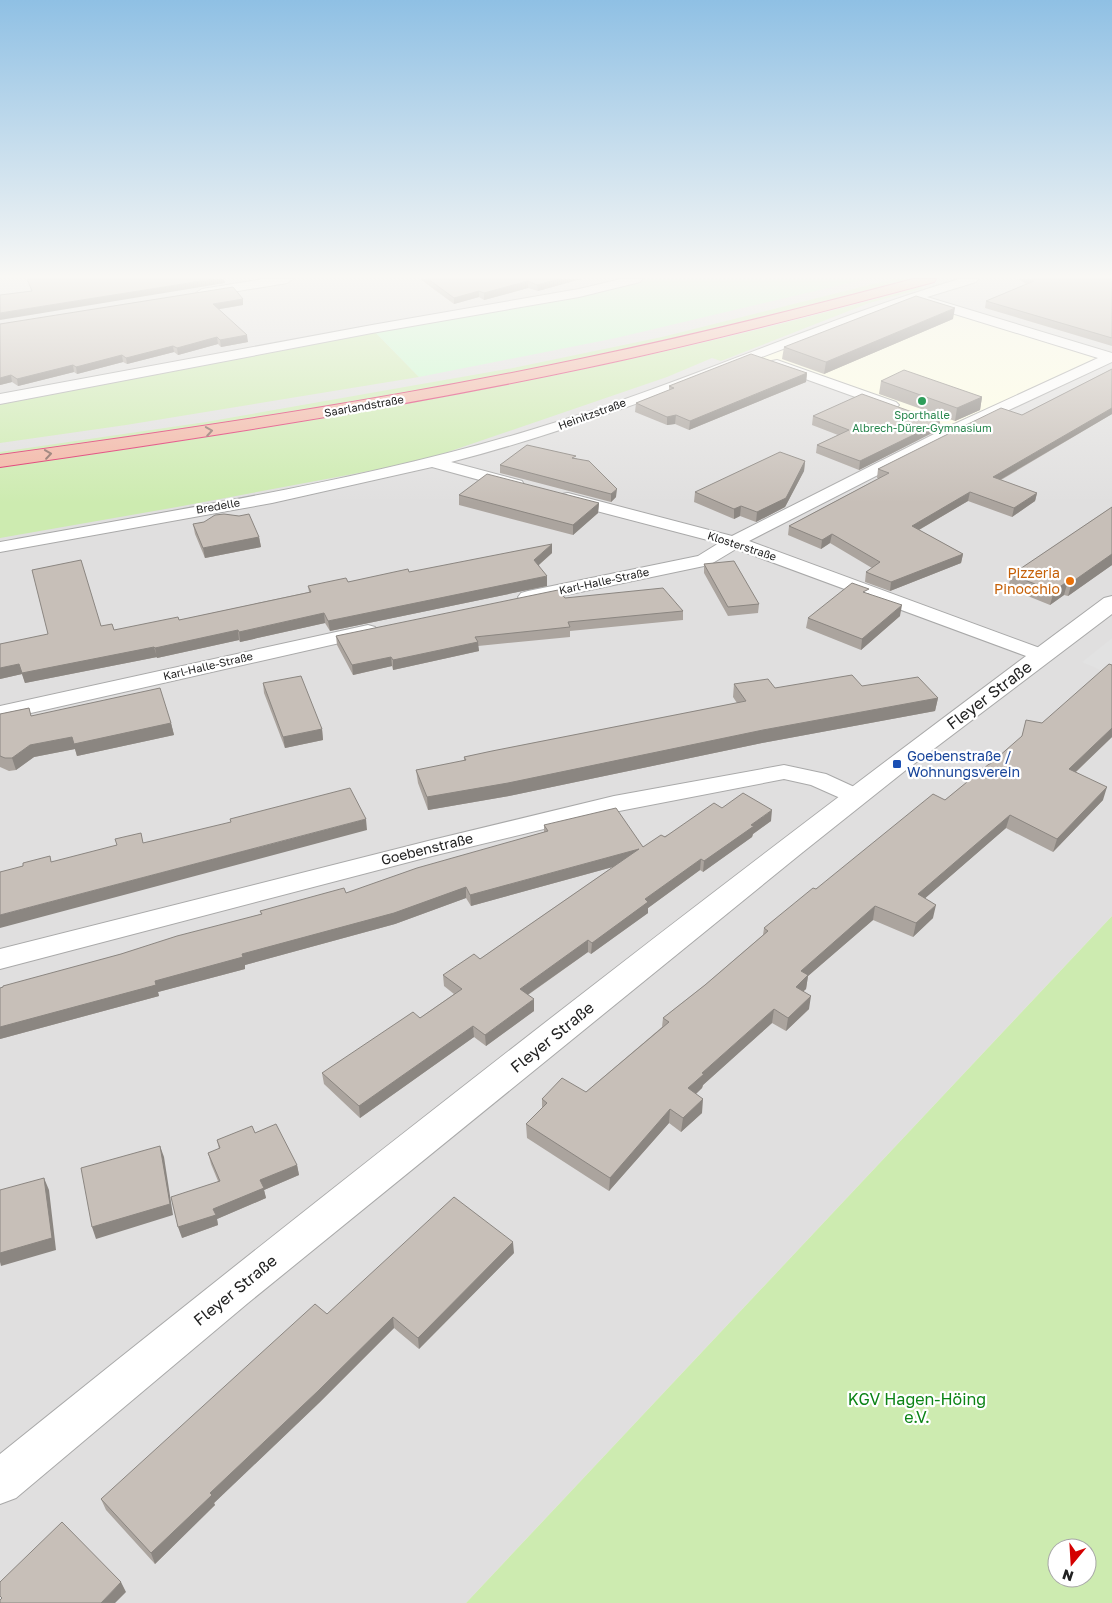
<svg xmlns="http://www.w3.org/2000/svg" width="1112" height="1603" viewBox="0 0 1112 1603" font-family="'Golos Text',sans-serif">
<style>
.residential{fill:#e0dfdf}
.education{fill:#ffffe5}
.grass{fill:#cdebb0;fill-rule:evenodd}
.park{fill:#c8facc}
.parking{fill:#e2e2e2}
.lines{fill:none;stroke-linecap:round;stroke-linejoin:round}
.minor-casing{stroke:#a9a9a9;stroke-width:2}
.tertiary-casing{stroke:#a9a9a9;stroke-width:2}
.trunk-casing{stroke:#dc2a67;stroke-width:2}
.minor{fill:#fff;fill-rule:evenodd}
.tertiary{fill:#fff;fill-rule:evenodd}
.trunk{fill:#f2b4a3;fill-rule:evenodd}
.wall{fill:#aba49e}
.shaded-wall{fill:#8b8681}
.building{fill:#c7bfb8;stroke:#8b8681}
.oneway{stroke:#8a6b62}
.leisure-dot{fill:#2e9e5b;stroke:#fff;stroke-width:2}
.food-dot{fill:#e8710a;stroke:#fff;stroke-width:2}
.transit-dot{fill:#1a4fb4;stroke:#fff;stroke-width:2}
.labels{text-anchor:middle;stroke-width:4.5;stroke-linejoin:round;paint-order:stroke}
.far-street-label{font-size:11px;fill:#222;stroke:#fff}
.far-leisure-label{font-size:11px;fill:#27864d;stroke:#fff}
.food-label{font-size:14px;fill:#c56008;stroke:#fff;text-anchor:end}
.transit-label{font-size:14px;fill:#164399;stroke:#fff;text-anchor:start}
.street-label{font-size:14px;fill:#222;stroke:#fff}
.near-street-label{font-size:16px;fill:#222;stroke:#fff}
.near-park-label{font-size:16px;fill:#0c8416;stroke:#fff}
</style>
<rect width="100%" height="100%" fill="#f2efe9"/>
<!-- residential -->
<path class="residential" d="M0,279H1112V916L466,1603H0Z"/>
<!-- education -->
<path class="education" d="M910,296L1109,357L956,429L751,355Z"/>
<!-- grass -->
<path class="grass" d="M893,279H910C717,335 517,377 318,410C212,427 106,441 0,457V452L206,422L513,368L662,337Z
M919,287L924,288L869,303L721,361L712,358L667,377L442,454L396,466L177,507L0,538V467C310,425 618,372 919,287Z
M375,332L419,377L126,425L0,443V402Z
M1112,916V1603H466ZM1057,1548H1087V1578H1057Z"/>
<!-- park -->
<path class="park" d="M642,279H866L616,338L419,377L375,332C465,317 554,302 642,279Z"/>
<!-- parking -->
<path class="parking" d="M1112,638V675L1082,662Z"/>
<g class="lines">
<!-- minor casing -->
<g class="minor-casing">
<path id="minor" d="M264,279H293L287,283L202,297L196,293L202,289Z
M621,279H642L640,282L579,297L372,333L0,404V394L372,325L579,289Z
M959,279H978L976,282L927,297L1112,353V362L962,432L749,541L1048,651L1051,655L1048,659L1041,661L1034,659L736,549L711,564L704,566L528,603L521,601L518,597L521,593L528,591L698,556L719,543L562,502L559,498L562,494L568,493L732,536L950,426L1098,358L919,303L918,300C762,353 611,421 451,462L522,481L524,485L522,489L516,490L432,467L272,503L0,552V542C179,509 359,482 534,429C678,386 815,322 959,279Z
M777,360L896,402L899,405L896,408H886L772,367L770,364L772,361Z
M368,625L375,627L378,631L375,635L0,720V706Z
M784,765L826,774L863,791L867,796L863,801L855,803L847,801L811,785L784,779L614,812L432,856L0,969V949L432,840L614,796Z"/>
</g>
<!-- tertiary casing -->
<g class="tertiary-casing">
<path id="tertiary" d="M1112,596V614L906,770L803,852L248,1303L16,1498L0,1504V1454C363,1162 730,875 1104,598Z"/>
</g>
<!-- trunk casing -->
<g class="trunk-casing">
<path id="trunk" d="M913,279H936L934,282C818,313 703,343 585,368C392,409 196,439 0,467V455C196,428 392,399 585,358C695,335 804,308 913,279Z"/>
</g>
<!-- minor -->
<use href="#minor" class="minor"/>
<!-- tertiary -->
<use href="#tertiary" class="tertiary"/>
<!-- trunk -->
<use href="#trunk" class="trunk"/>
</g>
<!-- wall -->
<path class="wall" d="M420,279H581L538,291L528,288L484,300L479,297L454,304Z
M1019,279H1112V346L985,308L986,301L1026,284Z
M243,305L219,309L248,342L221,347L218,344L178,355L174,352L127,364L123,362L77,374L74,372L18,386L12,382L0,385V324Z
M953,319L824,374L782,359L784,347Z
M1112,369V414L1001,480L1037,493L1035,501L1012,517L968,501L919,530L963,554L961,563L890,591L865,582L866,572L872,568L830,543L821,549L788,535L789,526L879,478H877L878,469L1022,415Z
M807,373L806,382L689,430L675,424L667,425L635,412L636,403L669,391V386Z
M881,381L982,397L980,410L955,421L879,394Z
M813,416L940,422L938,430L859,470L816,453L817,445L838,435L812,425Z
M576,458L616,497L611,502L500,473V465Z
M805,461L804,471L785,507L756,522L740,516L734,519L694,502L695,492Z
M459,495L599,503L598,513L573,535L459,505Z
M1112,507V565L1068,596L1064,595L1050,605L1008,588L1011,575Z
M193,524L259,537L261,547L205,558L195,534Z
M552,553L539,565L547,586L330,631L325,623L240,642L239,640L157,658V657L25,683L22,674L0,679V644L101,626L114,630L179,620L309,592L308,586L348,582L409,572Z
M704,564L759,604L758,613L728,616L704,573Z
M868,593L900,616L861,650L806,628L808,618Z
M565,598L683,611V620L570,631V637L478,646L479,651L393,670L392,666L353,675L337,645L336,636Z
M1112,665V737L1076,772L1103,800L1053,852L1006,828L925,898L933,918L913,937L873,920L808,976L806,989L803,991L809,1009L786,1031L772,1023L703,1085L702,1088L696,1094L702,1113L681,1132L669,1123L609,1191L527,1138L526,1124L542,1108V1099L586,1092L662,1027L663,1018L705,985L763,935L764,928L816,889L945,800L1042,723Z
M263,683L322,729L323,740L285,748L264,693Z
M734,684L775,688L862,686L938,698L935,711L762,743L509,796L428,810L418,783L416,770L464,761V757L737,703L733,697Z
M29,708L31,716L171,723L174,735L77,756L75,749L34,757L16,770L9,771L0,767V714Z
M722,808L771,821L753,834L752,837L703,872L700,870L648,908V913L591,954L588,952L528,995L534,1011L486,1046L474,1037L360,1118L324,1084L322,1073L420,1018L454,994L444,986L443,975L480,959L613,867L471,906L466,898L395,924L245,965V969L158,992L159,996L0,1039V988L121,954L261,914L260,911L346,893L544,832V825L643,847Z
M255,1133L297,1165L299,1175L264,1190L266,1198L217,1219L218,1225L182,1238L218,1181L211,1164L208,1153L219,1149L217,1140Z
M514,1253L419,1349L394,1328L320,1402L214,1503L215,1505L155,1564L106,1510L101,1499L327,1314Z"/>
<!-- shaded-wall -->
<path class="shaded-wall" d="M214,279H224L225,283L0,320V313Z
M559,279H581L538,291L537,285Z
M528,281V288L484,300V293Z
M479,291V297L454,304V298Z
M243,299V305L214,310L213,304Z
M955,308L953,319L824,374L826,362Z
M247,335L248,342L221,347L220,340Z
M217,337L218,344L178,355L177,348Z
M173,346L174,352L127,364L126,358Z
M122,355L123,362L77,374L76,367Z
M73,365L74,372L18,386L17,379Z
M807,373L806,382L689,430L690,421Z
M11,375L12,382L0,385V378Z
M982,397L980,410L955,421L957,408Z
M1112,408V414L991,485L993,477Z
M676,415L675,424L667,425V417Z
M940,422L938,430L859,470L860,461Z
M805,461L804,471L785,507L756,522L757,512Z
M617,489L616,497L611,502V494Z
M970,492L968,501L910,535L912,526Z
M1037,493L1035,501L1012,517L1014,508Z
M599,503L598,513L573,535V525Z
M741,506L740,516L734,519V509Z
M832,534L830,543L821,549L822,540Z
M259,537L261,547L205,558L203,548Z
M552,544V553L534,569V560Z
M963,554L961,563L890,591L891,582Z
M1112,554V565L1068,596L1072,582Z
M547,576V586L330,631L328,621Z
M1068,581L1064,595L1050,605L1054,591Z
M902,605L900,616L861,650L862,639Z
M324,613L325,623L240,642L239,632Z
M238,630L239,640L157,658L155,648Z
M478,642L479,651L393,670V660Z
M154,647L157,657L25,683L22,674L0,679V668L19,664Z
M391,657L392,666L353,675L352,665Z
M938,698L935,711L762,743L509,796L428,810L427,797L763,730Z
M171,723L174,735L77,756L75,749L34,757L16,770L12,758L30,745L72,737Z
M1112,728V737L1065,782L1069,769Z
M322,729L323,740L285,748L283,737Z
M1107,787L1103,800L1053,852L1057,839Z
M772,810L771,821L753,834L752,837L703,872L704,861L751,825Z
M1010,815L1006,828L915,907L918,894Z
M366,819L367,830L0,928V915Z
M639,849L638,860L471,906L470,895Z
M701,859L700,870L648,908V913L591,954L592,943L645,899Z
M466,887V898L395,924L245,965V969L158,992L159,996L0,1039V1027L155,981L242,954Z
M936,905L933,918L913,937L916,923Z
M875,906L873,920L808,976L806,989L794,1000L796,987L801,971Z
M588,940V952L520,1000V989Z
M811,996L809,1009L786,1031L788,1018Z
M534,999V1011L486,1046L485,1035Z
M774,1009L772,1023L703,1085L702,1088L687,1102L688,1088L702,1073Z
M473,1026L474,1037L360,1118L359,1106Z
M703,1099L702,1113L681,1132L683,1118Z
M670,1109L669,1123L609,1191L610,1178Z
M160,1146L164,1157L173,1215L96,1239L92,1227Z
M297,1165L299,1175L264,1190L266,1198L217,1219L218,1225L182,1238L178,1227L213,1209L260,1180Z
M44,1178L49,1190L56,1250L1,1266L0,1262V1253Z
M513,1242L514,1253L419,1349L418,1338Z
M393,1317L394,1328L320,1402L214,1503L215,1505L155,1564L151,1553L210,1493Z
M121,1582L126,1592L115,1603H101Z"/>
<!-- building -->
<path class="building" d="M27,279H214L0,313V295L32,291Z
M428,279H559L537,285L528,281L484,293L479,291L454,298Z
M1031,279H1112V338L986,301L1034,281Z
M233,287L243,299L213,304L247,335L220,340L217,337L177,348L173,346L126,358L122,355L76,367L73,365L17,379L11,375L0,378V324Z
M916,296L955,308L826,362L784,347Z
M751,354L807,373L690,421L676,415L667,417L636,403L674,388L669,386Z
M1112,369V408L993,477L1037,493L1014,508L970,492L912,526L963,554L891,582L866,572L880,562L832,534L822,540L789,526L889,473L878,469L964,426L1001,408L1022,415Z
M904,370L982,397L957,408L881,381Z
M862,394L940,422L860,461L817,445L849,430L813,416Z
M527,445L576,456L572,458L589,461L617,489L611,494L500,465Z
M780,452L805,461L786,498L757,512L741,506L734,509L695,492Z
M487,474L599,503L573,525L459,495Z
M1112,507V554L1072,582L1068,581L1054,591L1011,575Z
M224,514L239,516L249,514L259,537L203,548L193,524L204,522L215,515Z
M552,544L534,560L547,576L328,621L324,613L239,632L238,630L155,648L154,647L22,673L19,664L0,668V644L48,634L32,570L81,560L101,626L112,624L114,630L178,617L179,620L311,592L308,586L346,578L348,582L408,569L409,572Z
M734,561L759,604L728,607L704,564Z
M852,583L869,589L863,592L902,605L862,639L808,618Z
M663,588L683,611L568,622L570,627L475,637L478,642L393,660L391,657L352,665L336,636L558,590L565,598Z
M1109,664L1112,665V728L1069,769L1107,787L1057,839L1010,815L918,894L936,905L916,923L875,906L801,971L808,975L796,987L811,996L788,1018L774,1009L702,1073L704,1074L688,1088L703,1099L683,1118L670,1109L610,1178L526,1124L547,1103L542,1099L562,1078L586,1092L669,1022L663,1018L705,985L768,931L764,928L813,888L816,889L933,794L945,800L989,764H990L1022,736L1026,720L1042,723Z
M852,675L862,686L918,677L938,698L763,730L508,783L427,797L416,770L466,760L464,757L492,751L746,701L734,684L768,679L775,688Z
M301,676L322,729L283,737L263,683Z
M160,688L171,723L74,744L72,737L30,745L12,758H5L0,756V714L29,708L31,716Z
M350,788L366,819L0,915V872L23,866V863L50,856L51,862L117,845L115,839L141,833L143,843L231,822L230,819Z
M743,793L772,810L751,825L754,826L704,861L701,859L645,899L648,902L592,943L588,940L520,989L534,999L485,1035L473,1026L359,1106L322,1073L413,1012L420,1018L462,989L443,975L474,954L480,959L639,849L470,895L466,887L394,913L242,954L243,957L155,981L156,985L0,1027V988L3,987V986L121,954L177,936L262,914L260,911L344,888L346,893L417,868L548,831L544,825L616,808L643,847L661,835L665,837L714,803L722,808Z
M276,1124L297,1165L260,1180L264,1188L213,1209L216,1215L178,1227L171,1197L220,1181L208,1153L220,1148L217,1140L252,1126L255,1133Z
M160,1146L170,1204L92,1227L81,1168Z
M44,1178L52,1238L0,1253V1190Z
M454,1197L513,1242L418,1338L393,1317L318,1391L210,1493L212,1495L151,1553L101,1499L315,1304L327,1314Z
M62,1522L121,1582L101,1603H0V1600L2,1598L0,1596V1582Z"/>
<!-- one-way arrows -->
<defs><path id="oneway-chevron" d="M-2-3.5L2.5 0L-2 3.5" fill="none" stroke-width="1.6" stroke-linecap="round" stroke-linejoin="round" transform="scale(1.25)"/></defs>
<g class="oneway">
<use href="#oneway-chevron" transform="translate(209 431) rotate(-9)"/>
<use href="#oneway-chevron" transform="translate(48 454) rotate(-8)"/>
</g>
<!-- sky -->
<linearGradient id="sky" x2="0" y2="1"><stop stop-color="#8fc0e4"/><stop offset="0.55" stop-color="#f9f8f5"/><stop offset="1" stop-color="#f9f8f5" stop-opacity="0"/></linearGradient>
<rect width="1112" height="503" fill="url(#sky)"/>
<!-- markers -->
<circle class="leisure-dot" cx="922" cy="401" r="5"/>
<circle class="food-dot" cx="1070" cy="581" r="5"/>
<rect class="transit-dot" x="892" y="759" width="10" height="10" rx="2.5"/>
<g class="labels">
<!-- far-street labels -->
<g class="far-street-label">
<text transform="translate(364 406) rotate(-10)" y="4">Saarlandstraße</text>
<text transform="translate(592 414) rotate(-20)" y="4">Heinitzstraße</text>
<text transform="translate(218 506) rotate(-10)" y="4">Bredelle</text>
<text transform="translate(742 546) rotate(18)" y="4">Klosterstraße</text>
<text transform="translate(604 581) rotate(-12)" y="4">Karl-Halle-Straße</text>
<text transform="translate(208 666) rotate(-13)" y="4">Karl-Halle-Straße</text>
</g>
<!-- far-leisure labels -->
<g class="far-leisure-label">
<text x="922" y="419">Sporthalle<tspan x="922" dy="13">Albrech-Dürer-Gymnasium</tspan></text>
</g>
<!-- food labels -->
<g class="food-label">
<text x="1060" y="578">Pizzeria<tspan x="1060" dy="16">Pinocchio</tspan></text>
</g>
<!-- transit labels -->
<g class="transit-label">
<text x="907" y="761">Goebenstraße /<tspan x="907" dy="16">Wohnungsverein</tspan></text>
</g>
<!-- street labels -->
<g class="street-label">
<text transform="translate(427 849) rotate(-14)" y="5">Goebenstraße</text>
</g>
<!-- near-street labels -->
<g class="near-street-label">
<text transform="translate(989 695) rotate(-37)" y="6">Fleyer Straße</text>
<text transform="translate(552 1037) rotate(-39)" y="6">Fleyer Straße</text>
<text transform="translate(235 1290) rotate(-39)" y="6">Fleyer Straße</text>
</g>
<!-- near-park labels -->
<g class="near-park-label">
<text x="917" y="1405">KGV Hagen-Höing<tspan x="917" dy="18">e.V.</tspan></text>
</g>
</g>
<!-- north arrow -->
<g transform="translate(1072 1563) rotate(198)"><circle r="24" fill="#ffffff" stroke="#a7a7a7"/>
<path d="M0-4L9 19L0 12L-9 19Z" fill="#d40000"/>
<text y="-8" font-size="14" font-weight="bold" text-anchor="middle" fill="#222222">N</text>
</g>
</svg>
